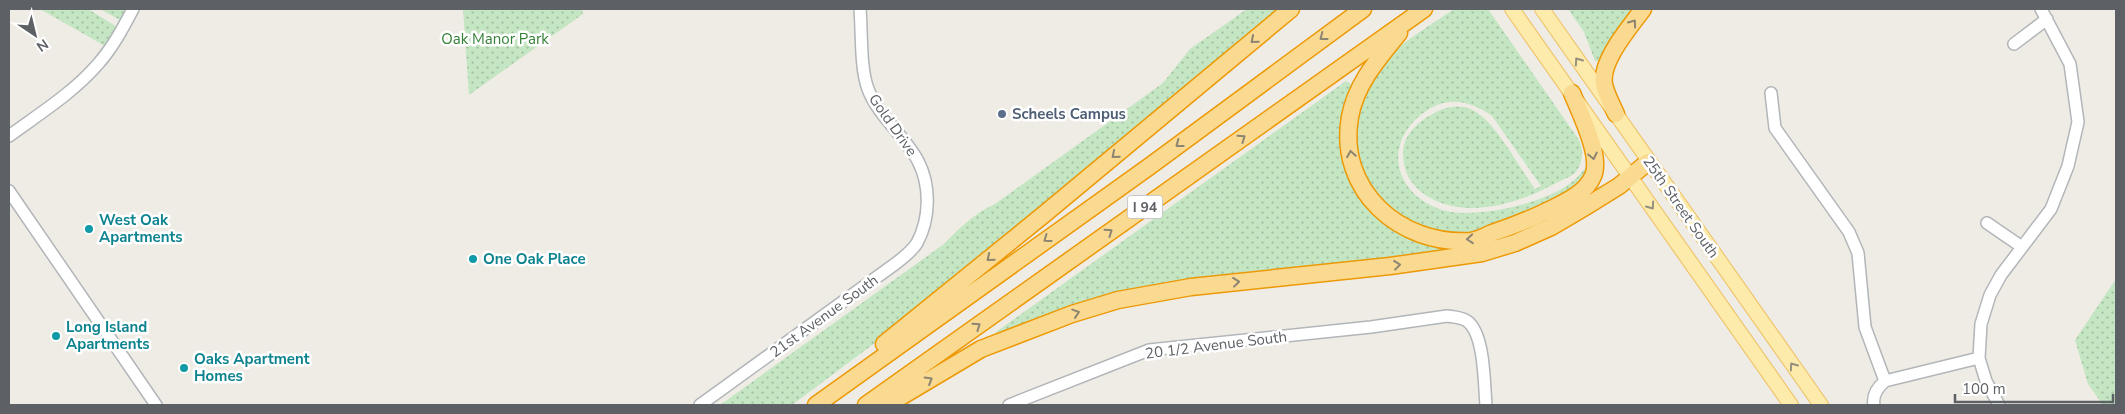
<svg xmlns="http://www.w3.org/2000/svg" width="2125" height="414" viewBox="0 0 2125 414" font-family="'Nunito Sans',sans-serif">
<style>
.green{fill:url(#green-dots)}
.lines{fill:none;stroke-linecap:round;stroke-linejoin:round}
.minor-casing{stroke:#b2b6b9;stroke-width:14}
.major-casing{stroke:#eebe5f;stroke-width:16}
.highway-casing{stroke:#ed9906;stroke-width:19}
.minor{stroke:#fff;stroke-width:11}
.major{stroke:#fdebac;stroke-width:14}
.highway{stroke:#fada91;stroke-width:16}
.oneway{stroke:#8c8572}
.oneway2{stroke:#95917e}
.service-dot{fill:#5c6f8a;stroke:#fff;stroke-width:2}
.culture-dot{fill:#0f9aa8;stroke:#fff;stroke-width:2}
.labels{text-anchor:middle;stroke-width:5;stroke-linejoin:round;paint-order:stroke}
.shield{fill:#fff;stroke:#8e9093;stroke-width:1}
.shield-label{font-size:14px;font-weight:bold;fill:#5d6165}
.park-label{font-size:15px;fill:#378237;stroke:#fff}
.service-label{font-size:15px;font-weight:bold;fill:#4e5e75;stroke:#fff;text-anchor:start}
.street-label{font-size:15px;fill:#5d6165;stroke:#fff}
.culture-label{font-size:15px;font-weight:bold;fill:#0d838f;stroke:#fff;text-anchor:start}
</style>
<defs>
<pattern id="green-dots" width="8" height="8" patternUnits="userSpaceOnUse" patternTransform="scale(1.25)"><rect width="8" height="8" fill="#c4e6c2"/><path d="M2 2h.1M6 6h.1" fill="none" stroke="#a2bea1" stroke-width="1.8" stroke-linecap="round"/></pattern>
</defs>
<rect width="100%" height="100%" fill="#efece5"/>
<!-- green -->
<path class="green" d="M40,9H88L117,27L105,46Z
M100,9H126L120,20Z
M463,9H582L583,14L469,95Z
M1247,9H1282L923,307L792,405H720L944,244C959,228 975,213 995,204L1163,83L1190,49Z
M1454,9H1488L1579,140C1584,150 1583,162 1576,172C1571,177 1562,180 1556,183C1517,205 1458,222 1420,191C1407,180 1403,167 1403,151C1404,135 1417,123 1429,116C1468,92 1487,117 1508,148C1517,162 1526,176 1535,189L1541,186L1492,116C1472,102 1451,96 1429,109C1382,139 1391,193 1442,210C1474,220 1549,203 1573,181C1578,177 1582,172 1586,167L1590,169C1587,174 1584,181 1580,185C1563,198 1543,208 1523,216C1497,225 1475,235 1447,233C1391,229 1349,173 1356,118C1359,98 1371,76 1384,61C1400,43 1434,23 1454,9Z
M1568,9H1637L1599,61H1595L1584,32Z
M1346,81L1353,85L1359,193L1458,247L1457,252L1241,275L998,338L996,332Z
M2116,279V405H2103L2088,384L2075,340Z"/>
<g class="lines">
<!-- minor casing -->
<g class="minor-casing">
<path id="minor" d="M2014,44L2047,19
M1771,93L1775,128L1849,232L1858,253L1865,327L1885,381
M9,136C39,114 73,93 98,64C113,47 123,28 133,9
M9,191L156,405
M1987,223L2022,247
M700,405L895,264C903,258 912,251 917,243C930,219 931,186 918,161C905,136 878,116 868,89C860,68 862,32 860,9
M1009,405L1149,350L1371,327L1447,316C1454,317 1461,317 1467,321C1485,334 1484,384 1486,405
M1874,405C1872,395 1878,387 1885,381L1979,358
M1999,405L1986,381L1979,358L1981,324L1990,295L2001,275L2051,209L2068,166L2078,122L2070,64L2041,9"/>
</g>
<!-- major casing -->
<g class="major-casing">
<path id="major" d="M1512,9L1791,405
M1542,9L1821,405"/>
</g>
<!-- highway casing -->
<g class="highway-casing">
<path id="highway" d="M1399,33C1379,58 1356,83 1350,117C1337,190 1400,246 1471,241C1478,240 1486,236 1492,233C1510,227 1528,220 1545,212C1561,204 1586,194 1593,176C1602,156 1580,113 1572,93
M1616,114C1612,105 1606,94 1604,84C1600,61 1630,27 1643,9
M884,344L1042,216L1291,9
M816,405L1150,166L1363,9
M866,405L1424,9
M887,405L981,349L1072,314L1118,300L1191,287L1390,266L1482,253L1515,243L1551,227L1585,207L1619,186L1648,162"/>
</g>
<!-- minor -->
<use href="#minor" class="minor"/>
<!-- major -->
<use href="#major" class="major"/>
<!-- highway -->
<use href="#highway" class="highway"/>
</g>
<!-- one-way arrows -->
<defs><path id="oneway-chevron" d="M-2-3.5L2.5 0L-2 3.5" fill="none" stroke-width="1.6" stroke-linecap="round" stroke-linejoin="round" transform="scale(1.25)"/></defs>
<g class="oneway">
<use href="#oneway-chevron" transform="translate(1633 23) rotate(-54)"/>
<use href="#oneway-chevron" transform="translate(1323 37) rotate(143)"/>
<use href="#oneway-chevron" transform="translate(1254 40) rotate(140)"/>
<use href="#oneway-chevron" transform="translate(1242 138) rotate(-35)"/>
<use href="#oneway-chevron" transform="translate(1179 144) rotate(143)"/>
<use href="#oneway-chevron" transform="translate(1351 154) rotate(-99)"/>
<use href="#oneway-chevron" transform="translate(1115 155) rotate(140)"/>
<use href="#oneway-chevron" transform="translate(1593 156) rotate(78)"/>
<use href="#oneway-chevron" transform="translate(1109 232) rotate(-35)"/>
<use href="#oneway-chevron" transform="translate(1047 239) rotate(144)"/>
<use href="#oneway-chevron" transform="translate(1470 239) rotate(175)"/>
<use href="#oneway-chevron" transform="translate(990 258) rotate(141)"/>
<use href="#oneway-chevron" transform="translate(1397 265) rotate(-7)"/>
<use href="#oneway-chevron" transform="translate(1236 282) rotate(-6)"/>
<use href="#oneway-chevron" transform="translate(1076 313) rotate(-18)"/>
<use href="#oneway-chevron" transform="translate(977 326) rotate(-35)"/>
<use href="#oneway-chevron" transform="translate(929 380) rotate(-31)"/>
</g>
<g class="oneway2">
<use href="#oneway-chevron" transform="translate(1578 61) rotate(-125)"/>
<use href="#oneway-chevron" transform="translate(1651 206) rotate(55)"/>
<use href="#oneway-chevron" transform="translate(1793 366) rotate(-125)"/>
</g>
<!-- markers -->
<circle class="service-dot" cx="1002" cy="114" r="5"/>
<g class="culture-dot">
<circle cx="89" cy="229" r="5"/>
<circle cx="473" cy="259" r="5"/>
<circle cx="56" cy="336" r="5"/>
<circle cx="184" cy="368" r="5"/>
</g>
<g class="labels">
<!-- shield labels -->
<rect class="shield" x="1127.5" y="195.5" width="35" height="23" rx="4"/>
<g class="shield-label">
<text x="1145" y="212">I 94</text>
</g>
<!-- park labels -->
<g class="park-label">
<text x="495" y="44">Oak Manor Park</text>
</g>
<!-- service labels -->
<g class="service-label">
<text x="1012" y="119">Scheels Campus</text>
</g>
<!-- street labels -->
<g class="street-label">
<text transform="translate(893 125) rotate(55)" y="5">Gold Drive</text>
<text transform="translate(1681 207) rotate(55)" y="5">25th Street South</text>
<text transform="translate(824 316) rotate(-36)" y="5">21st Avenue South</text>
<text transform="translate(1216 345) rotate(-7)" y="5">20 1/2 Avenue South</text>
</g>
<!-- culture labels -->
<g class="culture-label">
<text x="99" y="225">West Oak<tspan x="99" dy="17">Apartments</tspan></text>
<text x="483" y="264">One Oak Place</text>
<text x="66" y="332">Long Island<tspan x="66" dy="17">Apartments</tspan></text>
<text x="194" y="364">Oaks Apartment<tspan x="194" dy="17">Homes</tspan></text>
</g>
</g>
<!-- border -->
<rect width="2125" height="414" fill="none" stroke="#5d6165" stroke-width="20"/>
<!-- north arrow -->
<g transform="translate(35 35) rotate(145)" stroke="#ffffff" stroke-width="4" paint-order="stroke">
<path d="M0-4L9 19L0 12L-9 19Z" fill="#5d6165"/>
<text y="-8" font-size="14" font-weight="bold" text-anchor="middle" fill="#5d6165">N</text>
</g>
<!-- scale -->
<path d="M1955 394v8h158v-8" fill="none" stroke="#5d6165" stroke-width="2.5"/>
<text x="1962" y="394" font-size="15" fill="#5d6165" stroke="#ffffff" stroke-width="4" paint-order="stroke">100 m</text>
</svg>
